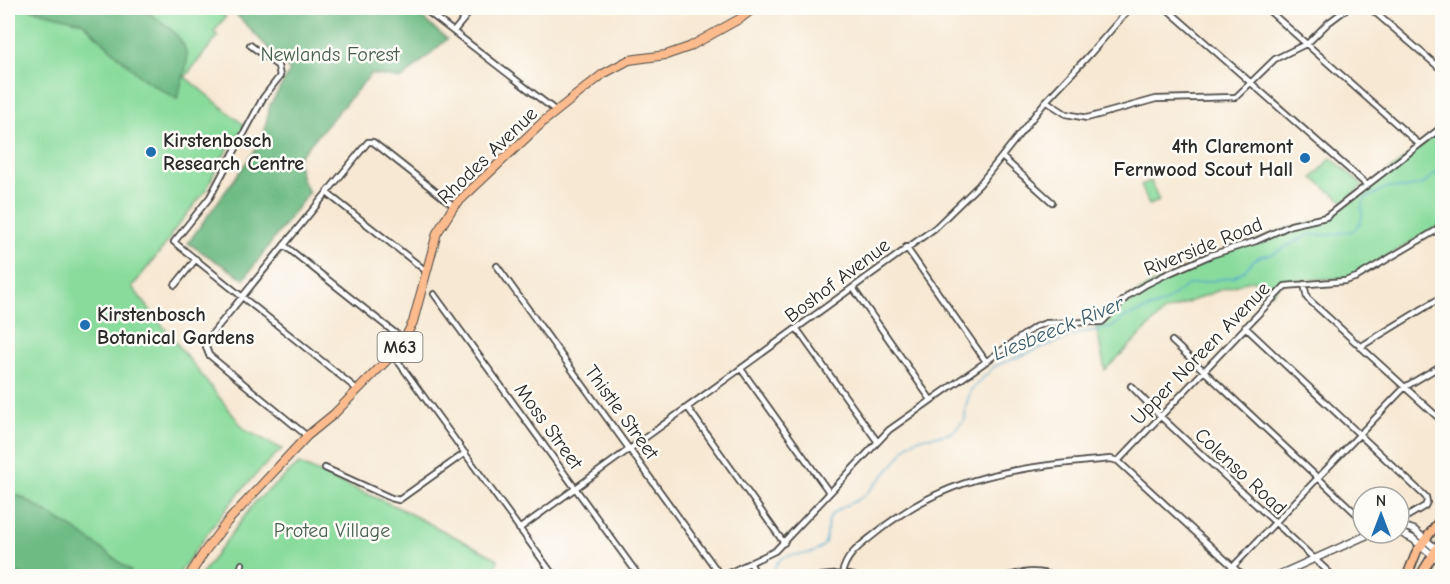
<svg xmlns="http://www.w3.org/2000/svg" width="1450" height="584" viewBox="0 0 1450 584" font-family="'Comic Neue',sans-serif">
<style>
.green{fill:#89db9c;stroke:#5a8364;stroke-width:1.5}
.forest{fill:#6ebb84;stroke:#4c7358;stroke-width:1.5}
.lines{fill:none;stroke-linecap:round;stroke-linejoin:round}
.stream{stroke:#4ea6cb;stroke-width:1.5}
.minor-casing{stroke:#4a4744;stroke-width:8}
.tertiary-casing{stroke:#4a4744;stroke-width:9}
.primary-casing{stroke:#4a4744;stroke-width:10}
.trunk-casing{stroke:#4a4744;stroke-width:11}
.minor{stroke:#fff;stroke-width:4.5}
.tertiary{stroke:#fff;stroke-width:6}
.primary{stroke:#fbbb8d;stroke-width:8}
.trunk{stroke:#fbbb8d;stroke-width:8}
.poi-dot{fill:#1f6fb2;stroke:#fdfcf7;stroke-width:2}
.labels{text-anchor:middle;stroke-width:5;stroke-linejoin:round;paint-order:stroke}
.shield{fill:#fdfcf7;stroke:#6a6a68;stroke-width:1.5}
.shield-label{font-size:18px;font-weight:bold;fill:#2b2b2b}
.park-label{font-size:20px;fill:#47604d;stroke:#fdfcf7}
.poi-label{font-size:20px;font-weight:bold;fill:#2b2b2b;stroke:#fdfcf7;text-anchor:start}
.street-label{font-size:20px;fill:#2b2b2b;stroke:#fdfcf7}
.water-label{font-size:21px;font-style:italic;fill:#395c6b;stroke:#fdfcf7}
</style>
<rect width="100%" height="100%" fill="#fdfcf7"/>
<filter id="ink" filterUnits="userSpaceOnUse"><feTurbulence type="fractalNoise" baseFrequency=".0167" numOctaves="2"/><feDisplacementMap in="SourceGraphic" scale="12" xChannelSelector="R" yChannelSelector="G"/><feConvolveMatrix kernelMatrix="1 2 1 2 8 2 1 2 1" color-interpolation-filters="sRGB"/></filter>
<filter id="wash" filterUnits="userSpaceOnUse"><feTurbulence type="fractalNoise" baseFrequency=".008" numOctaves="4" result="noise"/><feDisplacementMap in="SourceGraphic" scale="24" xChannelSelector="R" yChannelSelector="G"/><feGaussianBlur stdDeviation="1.35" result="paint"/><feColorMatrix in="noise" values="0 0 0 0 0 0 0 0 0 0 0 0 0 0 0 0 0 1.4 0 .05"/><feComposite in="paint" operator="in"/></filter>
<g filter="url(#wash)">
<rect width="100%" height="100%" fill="#f7e8d3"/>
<!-- green -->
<path class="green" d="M8,8H215L226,16L214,32L218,36L185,77L245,126L219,162L207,189L171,234L170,239L132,287L245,430L282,449C240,486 209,531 177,576H8Z
M1442,129V224L1356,275L1346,278L1283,281L1271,294L1253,280L1217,291L1164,312L1105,370L1096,326L1104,324L1123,302L1146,287L1212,257L1290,228L1322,221L1349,203Z
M1331,158L1363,185L1344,202L1313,178Z
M1151,181L1159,201L1149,205L1141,185Z
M299,464L397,507L498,559L494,576H200L255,502Z"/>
<!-- forest -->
<path class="forest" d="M26,8H139C158,18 189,37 187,62C185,74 180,87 177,99L142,78L82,22Z
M201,8H410L447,39L402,79L371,74L297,159L302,180L309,192L244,279L188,243L262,141L270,105L290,71L233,11Z
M8,495L20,496L79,532L131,571L127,576H25L20,573L8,571Z"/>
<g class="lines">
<!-- stream -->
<path class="stream" d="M773,576C776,545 803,561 819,549C832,541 823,526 831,516C839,506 853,504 862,497C875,486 887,472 897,460C901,455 904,449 908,445C920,433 939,439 952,432C956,430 961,423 965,419L966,405L971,390L995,366L1079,333L1111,328L1125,317L1162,304L1188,285L1233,277L1244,271L1254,260L1261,256L1273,254L1308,235H1330L1352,231L1360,224L1362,216V205L1365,199L1388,187L1405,188L1424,184L1442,167"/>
</g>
</g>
<g filter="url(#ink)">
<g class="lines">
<!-- minor casing -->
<g class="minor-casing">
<path id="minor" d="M423,8L556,111
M1166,8L1367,185
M1266,8L1419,144
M1370,8L1442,70
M454,31L473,8
M250,45L278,66L280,76L263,98L210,197L174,242L358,390
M1046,101L1066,114L1087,118L1156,99L1236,97L1275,59L1308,43L1328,23L1348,8
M1002,157L1052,202
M327,193L426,271
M284,245L404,340
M906,247L985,360
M497,266L721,576
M1304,284L1307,298L1442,421
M175,285L196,259
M853,288L931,400
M434,294L639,576
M1245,327L1426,497L1427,502L1425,506L1408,516
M797,329L877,441
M1172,341L1363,520
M1360,347L1442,297
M392,356L400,364L554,576
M741,369L829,492
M1131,386L1160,416L1333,576
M688,408L784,543
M307,436L209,355L206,347L207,340L368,142H373L454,206
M1118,461L1285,286L1345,281L1357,277L1442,227
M1118,461L1243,576
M325,468L391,498L399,500L465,453
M519,529L935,228L979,185L1046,101L1091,53L1130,8
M751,564L757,576
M842,574C846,554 861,545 876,533C948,473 1022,467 1111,459L1118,461
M238,576L242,564
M722,576L775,551L889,430L1035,327L1046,323L1102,322L1129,295L1145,285L1165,275L1211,255L1256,241L1291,225L1326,217L1442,127
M821,576L842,574L854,576
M1008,576C1024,572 1038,570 1053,576
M1224,576L1405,387L1442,365"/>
</g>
<!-- tertiary casing -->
<g class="tertiary-casing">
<path id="tertiary" d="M1399,525L1414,530L1442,554
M1399,532L1413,539L1442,563
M1276,576L1372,533"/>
</g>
<!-- primary casing -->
<g class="primary-casing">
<path id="primary" d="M189,576L205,551L227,522L307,436L334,414L401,346L413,322L437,233L454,206L544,121L603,74L629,60L666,55L689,47L741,18L754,8"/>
</g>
<!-- trunk casing -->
<g class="trunk-casing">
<path id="trunk" d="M1407,576L1417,551L1442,517
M1420,576L1442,540"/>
</g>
<!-- minor -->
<use href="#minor" class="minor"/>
<!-- tertiary -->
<use href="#tertiary" class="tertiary"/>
<!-- primary -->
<use href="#primary" class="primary"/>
<!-- trunk -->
<use href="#trunk" class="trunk"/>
</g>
</g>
<!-- markers -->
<g class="poi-dot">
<circle cx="151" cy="152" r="6"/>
<circle cx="1305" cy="158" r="6"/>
<circle cx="85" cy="325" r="6"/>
</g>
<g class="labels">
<!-- shield labels -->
<rect class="shield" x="377.5" y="332" width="45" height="30" rx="4.5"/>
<g class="shield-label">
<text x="400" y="353">M63</text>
</g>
<!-- park labels -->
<g class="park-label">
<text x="330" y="61">Newlands Forest</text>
<text x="332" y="537">Protea Village</text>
</g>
<!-- poi labels -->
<g class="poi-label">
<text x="163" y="147">Kirstenbosch<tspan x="163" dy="23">Research Centre</tspan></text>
<text x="1293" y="153" text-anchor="end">4th Claremont<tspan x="1293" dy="23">Fernwood Scout Hall</tspan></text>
<text x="97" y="321">Kirstenbosch<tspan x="97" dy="23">Botanical Gardens</tspan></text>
</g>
<!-- street labels -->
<g class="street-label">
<text transform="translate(487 155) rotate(-44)" y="7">Rhodes Avenue</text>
<text transform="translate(1203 246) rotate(-22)" y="7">Riverside Road</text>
<text transform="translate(837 280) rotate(-37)" y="7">Boshof Avenue</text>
<text transform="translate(1200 353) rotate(-46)" y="7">Upper Noreen Avenue</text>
<text transform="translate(622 412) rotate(54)" y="7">Thistle Street</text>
<text transform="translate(549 426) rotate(54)" y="7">Moss Street</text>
<text transform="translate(1241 471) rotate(43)" y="7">Colenso Road</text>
</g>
<!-- water labels -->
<g class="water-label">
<text transform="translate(1058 328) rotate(-22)" y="7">Liesbeeck River</text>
</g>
</g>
<!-- margin -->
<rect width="1450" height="584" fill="none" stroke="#fdfcf7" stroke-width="30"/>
<!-- north arrow -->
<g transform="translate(1381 515)"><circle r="28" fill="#fdfcf7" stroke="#a9a8a5" stroke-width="1.5"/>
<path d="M0-4.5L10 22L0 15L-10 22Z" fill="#1f6fb2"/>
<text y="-9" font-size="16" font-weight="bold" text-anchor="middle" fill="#2b2b2b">N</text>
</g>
</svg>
